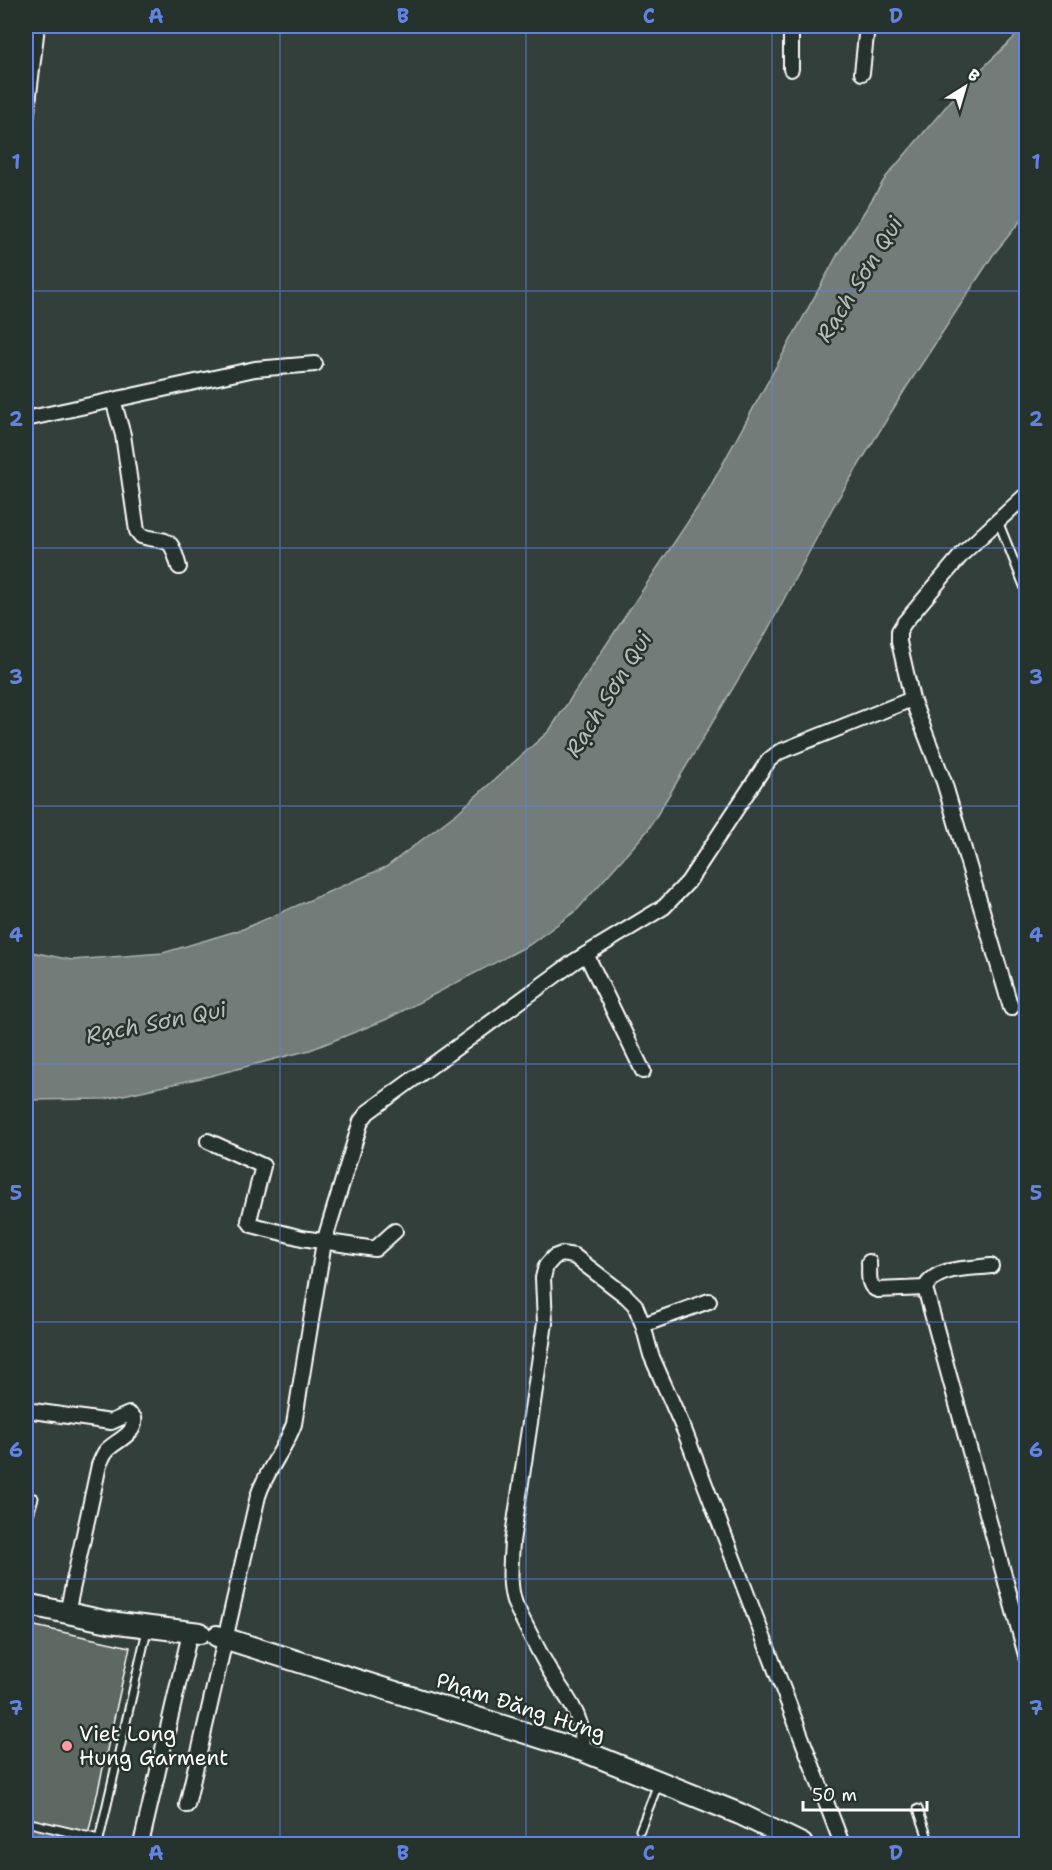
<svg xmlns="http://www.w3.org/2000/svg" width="1052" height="1870" viewBox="0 0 1052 1870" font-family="'Shantell Sans',sans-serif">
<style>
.water{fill:#737b78;stroke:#abb0ae;stroke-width:1.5}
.building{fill:#5f6964;stroke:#fff;stroke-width:1.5}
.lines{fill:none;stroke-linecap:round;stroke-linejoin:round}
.lane-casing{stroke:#fff;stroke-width:11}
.street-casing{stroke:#fff;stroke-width:18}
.secondary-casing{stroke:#fff;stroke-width:24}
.lane{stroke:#26332d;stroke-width:7}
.street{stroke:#26332d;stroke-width:14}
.secondary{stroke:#26332d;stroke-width:20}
.grid{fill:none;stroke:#6183e4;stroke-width:1.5;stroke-opacity:0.55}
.poi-dot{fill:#ff9aa2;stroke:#26332d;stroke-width:2}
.labels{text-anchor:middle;stroke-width:5;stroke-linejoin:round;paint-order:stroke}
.street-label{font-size:21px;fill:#fff;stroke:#26332d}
.poi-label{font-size:21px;fill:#fff;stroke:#26332d;text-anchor:start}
.water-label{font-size:22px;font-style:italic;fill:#b9bdbc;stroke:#26332d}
.neatline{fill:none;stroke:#6183e4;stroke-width:2}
.grid-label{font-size:20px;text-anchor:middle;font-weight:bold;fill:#6183e4}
</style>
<rect width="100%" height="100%" fill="#333f3a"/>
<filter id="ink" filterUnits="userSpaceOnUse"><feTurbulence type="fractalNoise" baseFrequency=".0167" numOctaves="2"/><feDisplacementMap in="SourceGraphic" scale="12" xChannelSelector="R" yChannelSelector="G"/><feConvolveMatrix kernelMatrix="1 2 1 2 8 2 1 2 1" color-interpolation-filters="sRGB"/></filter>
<g filter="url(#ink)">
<!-- water -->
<path class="water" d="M1026,26V214L993,255L906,388L833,507L766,633L648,830L577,910L529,945L385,1020L310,1050L210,1076L105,1099L26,1100V951L72,960L163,953L243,929L386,867L457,813L549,731L705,496L838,254L886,177L960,90Z"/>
<!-- building -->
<path class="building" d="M26,1624L130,1647L86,1844H26Z"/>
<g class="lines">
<!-- lane casing -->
<g class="lane-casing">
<path id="lane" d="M998,521L1026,591
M26,1524L34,1498
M918,1809L930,1844
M26,1822L99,1839
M640,1830L658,1784
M98,1844L147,1630"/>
</g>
<!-- street casing -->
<g class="street-casing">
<path id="street" d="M791,69V26
M862,73L867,26
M26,120L37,26
M113,400L123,435L137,531L141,536C170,544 170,534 179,567
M26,419L255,369L315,364
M912,699L944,782L1011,1008
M586,954L643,1071
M208,1141L263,1166L250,1216L249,1221L252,1225L302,1238L375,1249L395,1231
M869,1262C870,1273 866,1287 878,1290L925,1288
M991,1266C970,1269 936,1266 925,1288L1026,1655
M643,1325L709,1301
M26,1410L111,1422L129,1414L134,1418C137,1434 115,1441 106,1451C103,1455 101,1461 99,1465L67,1613
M583,1751C584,1712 565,1698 547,1666C536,1646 525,1625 515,1604C508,1584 511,1563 512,1542L545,1323L543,1278L546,1266L554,1257L562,1254L574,1256L626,1296L635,1305L643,1325L651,1355L685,1432L842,1844
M187,1805L258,1496C266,1470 285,1450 294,1424L324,1242L361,1121L368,1112L575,961L664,907L688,882L762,770L769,760L779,752L912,699L899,642V631L904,623L963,553L1026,495
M141,1844L190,1633"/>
</g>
<!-- secondary casing -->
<g class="secondary-casing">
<path id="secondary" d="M26,1604L109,1622L200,1633
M217,1636L583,1751L740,1814L802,1844"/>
</g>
<!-- lane -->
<use href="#lane" class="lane"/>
<!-- street -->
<use href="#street" class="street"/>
<!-- secondary -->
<use href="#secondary" class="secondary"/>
</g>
</g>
<!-- grid -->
<path class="grid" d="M280,26V1844M526,26V1844M772,26V1844M26,291H1026M26,548H1026M26,806H1026M26,1064H1026M26,1322H1026M26,1579H1026"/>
<!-- markers -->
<circle class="poi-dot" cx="67" cy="1746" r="6"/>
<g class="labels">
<!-- street labels -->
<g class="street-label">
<text transform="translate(521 1707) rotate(18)" y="7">Phạm Đăng Hưng</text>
</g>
<!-- poi labels -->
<g class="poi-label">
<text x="79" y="1741">Viet Long<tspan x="79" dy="24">Hung Garment</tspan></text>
</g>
<!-- water labels -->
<g class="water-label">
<text transform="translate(859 279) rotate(-58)" y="8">Rạch Sơn Qui</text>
<text transform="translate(608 694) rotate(-58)" y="8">Rạch Sơn Qui</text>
<text transform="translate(156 1022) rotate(-11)" y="8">Rạch Sơn Qui</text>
</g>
</g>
<!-- margin -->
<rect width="1052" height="1870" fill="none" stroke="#26332d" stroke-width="66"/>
<!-- north arrow -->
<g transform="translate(965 87) rotate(37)" stroke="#26332d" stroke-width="4.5" paint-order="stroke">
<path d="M0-4.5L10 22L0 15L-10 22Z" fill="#ffffff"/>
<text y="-9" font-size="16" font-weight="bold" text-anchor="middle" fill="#ffffff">B</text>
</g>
<!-- scale -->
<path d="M803 1801v9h124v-9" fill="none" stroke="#ffffff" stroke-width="3"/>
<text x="812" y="1801" font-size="18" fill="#ffffff" stroke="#26332d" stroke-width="4.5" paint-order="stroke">50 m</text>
<rect x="33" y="33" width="986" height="1804" class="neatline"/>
<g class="grid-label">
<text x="156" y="23">A</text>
<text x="403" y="23">B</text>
<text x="649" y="23">C</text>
<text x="896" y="23">D</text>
<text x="16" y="169">1</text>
<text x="1036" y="169">1</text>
<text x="16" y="426">2</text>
<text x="1036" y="426">2</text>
<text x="16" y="684">3</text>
<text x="1036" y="684">3</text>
<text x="16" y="942">4</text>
<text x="1036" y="942">4</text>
<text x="16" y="1200">5</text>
<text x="1036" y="1200">5</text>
<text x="16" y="1457">6</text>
<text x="1036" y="1457">6</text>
<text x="16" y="1715">7</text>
<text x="1036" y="1715">7</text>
<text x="156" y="1860">A</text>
<text x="403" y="1860">B</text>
<text x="649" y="1860">C</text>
<text x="896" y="1860">D</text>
</g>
</svg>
